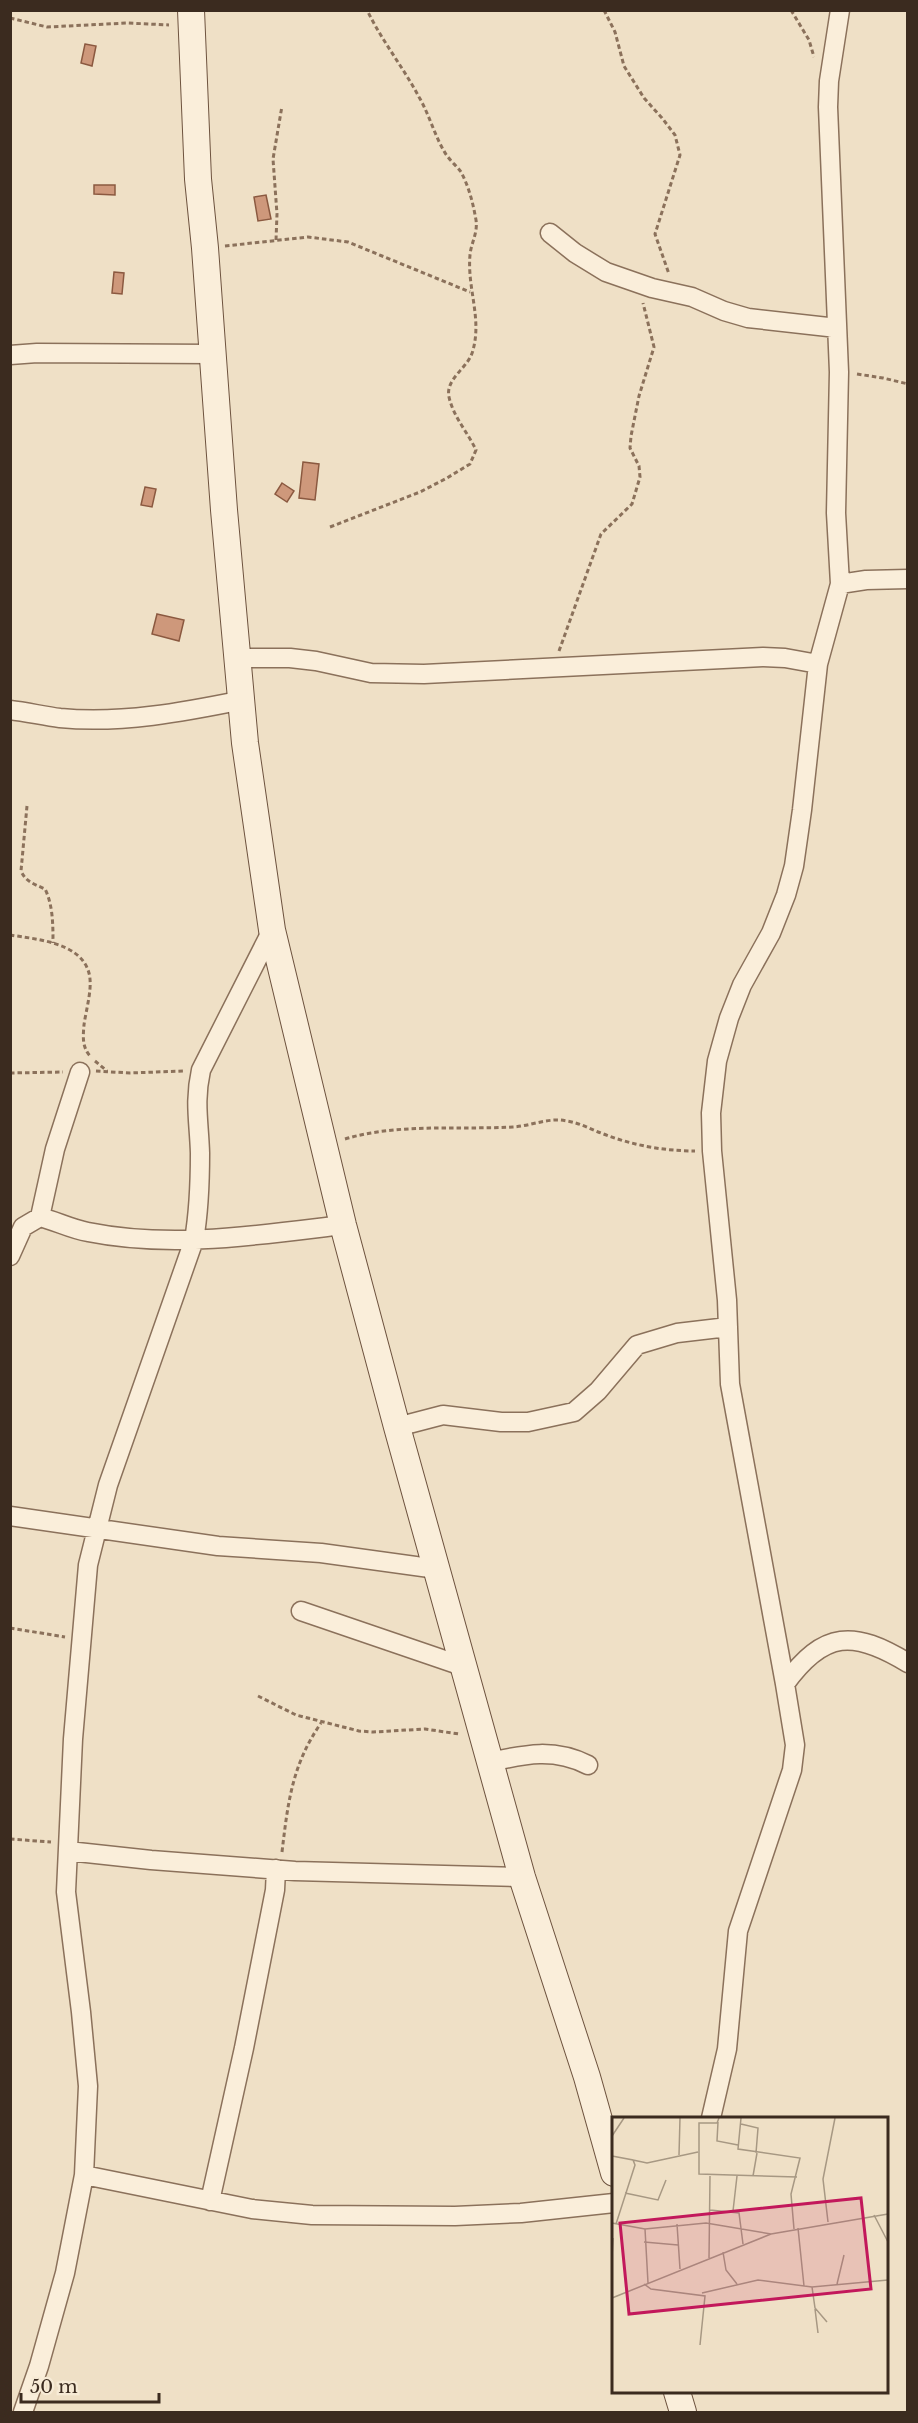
<svg xmlns="http://www.w3.org/2000/svg" width="918" height="2423" viewBox="0 0 918 2423" font-family="'Libre Baskerville',serif">
<style>
.building{fill:#ce987b;stroke:#8b5940;stroke-width:1.5}
.lines{fill:none;stroke-linecap:round;stroke-linejoin:round}
.street-casing{stroke:#8b715b;stroke-width:21}
.secondary-casing{stroke:#6d523e;stroke-width:28}
.path{stroke:#8b715b;stroke-width:3;stroke-dasharray:4.5 3;stroke-linecap:butt}
.street{stroke:#faeeda;stroke-width:18}
.secondary{stroke:#faeeda;stroke-width:26}
.inset-road{fill:none;stroke:#a79883;stroke-width:1.5}
.view{fill:#c2185b;fill-opacity:0.15;stroke:#c2185b;stroke-width:3}
.inset-edge{fill:none;stroke:#3b2b1f;stroke-width:3}
</style>
<rect width="100%" height="100%" fill="#efe0c6"/>
<!-- building -->
<path class="building" d="M85,44L96,46L92,66L81,63Z
M94,185H115V195L94,194Z
M266,195L271,219L258,221L254,197Z
M114,272L124,273L122,294L112,293Z
M303,462L319,464L315,500L299,498Z
M282,483L294,491L287,502L275,494Z
M145,487L156,489L152,507L141,505Z
M157,614L184,620L179,641L152,634Z"/>
<g class="lines">
<!-- street casing -->
<g class="street-casing">
<path id="street" d="M550,233L575,253L606,272L652,288L692,297L724,311L748,318L837,328
M10,355L37,353L212,354
M840,584L866,580L908,579
M239,658H290L316,661L371,673L424,674L763,657L785,658L818,664
M10,710C27,712 44,716 60,718C121,724 184,712 243,700
M40,1217L55,1149L80,1072
M10,1256L23,1227L40,1217C56,1221 71,1229 88,1232C172,1249 259,1235 343,1225
M397,1427L443,1415L501,1422H528L574,1412L598,1391L637,1345L677,1333L728,1327
M10,1516L218,1546L321,1553L437,1569
M301,1611L465,1667
M785,1684L730,1384L727,1300L712,1151L711,1113L717,1061L729,1018L742,985L771,933L786,895L794,866L802,810L818,664L840,584L836,513L839,372L828,107L829,81L840,10
M490,1762C526,1754 554,1748 588,1765
M68,1851L151,1860L295,1871L522,1877
M711,2118L727,2049L738,1931L792,1770L795,1745L785,1684C824,1630 854,1630 908,1663
M84,2175L252,2209L312,2215L455,2216L521,2213L614,2203
M210,2201L244,2048L275,1890L276,1869
M23,2412L39,2366L65,2273L84,2175L88,2086L81,2012L66,1892L73,1739L88,1565L108,1485L194,1240C199,1211 200,1182 200,1153C199,1121 194,1102 201,1070L272,930"/>
</g>
<!-- secondary casing -->
<g class="secondary-casing">
<path id="secondary" d="M191,10L198,179L205,248L224,510L245,743L272,930L343,1225L397,1427L522,1877L587,2077L614,2173
M677,2392L683,2412"/>
</g>
<!-- path -->
<path class="path" d="M604,10L615,32L624,66L644,98L662,118L675,135L680,155L655,234L669,274
M791,10L809,40L814,57
M10,18L47,27L128,23L169,25
M276,240L277,214L273,159L282,106
M225,246L308,237L348,242L470,292
M857,374L883,378L908,384
M330,527L420,492L447,478L470,464L476,450C468,433 453,416 449,397C445,378 469,368 473,350C482,318 467,288 470,255C471,243 478,233 476,220C473,203 469,187 461,172C456,165 448,159 444,151C434,134 429,114 419,97C403,67 382,41 367,10
M559,651L601,534L632,504L640,477L639,466L630,448L631,436L639,396L654,347L643,303
M27,806L21,871C26,882 34,884 45,889C53,905 53,925 53,943
M10,935C35,939 78,942 88,970C94,985 86,1009 84,1025C83,1036 82,1047 90,1056
M95,1061L107,1071
M96,1071L130,1073L183,1071
M10,1073L63,1072
M345,1139C399,1123 457,1130 513,1127C531,1126 549,1117 567,1121C580,1123 590,1129 601,1133C631,1145 663,1151 695,1151
M10,1628L65,1637
M258,1696L296,1715L359,1731L373,1732L425,1729L459,1734
M10,1839L51,1842
M282,1852C288,1802 292,1765 321,1723"/>
<!-- street -->
<use href="#street" class="street"/>
<!-- secondary -->
<use href="#secondary" class="secondary"/>
</g>
<!-- overview -->
<g transform="translate(612 2117)">
<rect width="276" height="276" fill="#efe0c6"/>
<path class="inset-road" d="M107,1L105,6H87V57L185,60M129,1L126,32L188,41L179,77L182,112M106,5L105,24L126,28M129,7L146,11L144,36M0,19L12,1M67,38L68,1M0,39L21,43L23,48L4,107M21,43L35,46L86,35M141,59L145,36M13,76L46,83L54,63M98,93L127,96L131,127M121,94L125,59M262,98L276,125M216,105L211,62L223,1M0,106L33,112L94,106L159,117M65,107L68,152M186,111L192,169M33,112L36,166M32,125L66,128M111,135L114,153L125,167M0,140L1,121M97,141L98,59M32,167L39,172L93,179L88,228M225,167L232,138M200,170L203,191L215,205M90,176L146,163L200,170L276,163M0,181L159,117L276,97M203,192L206,216"/>
<path class="view" d="M249,81L259,172L17,197L8,106Z"/>
<rect width="276" height="276" class="inset-edge"/>
</g>
<!-- border -->
<rect width="918" height="2423" fill="none" stroke="#3b2b1f" stroke-width="24"/>
<!-- scale -->
<path d="M21 2393v9h138v-9" fill="none" stroke="#3b2b1f" stroke-width="3"/>
<text x="30" y="2393" font-size="18" fill="#3b2b1f" stroke="#f7ebd6" stroke-width="4.5" paint-order="stroke">50 m</text>
</svg>
